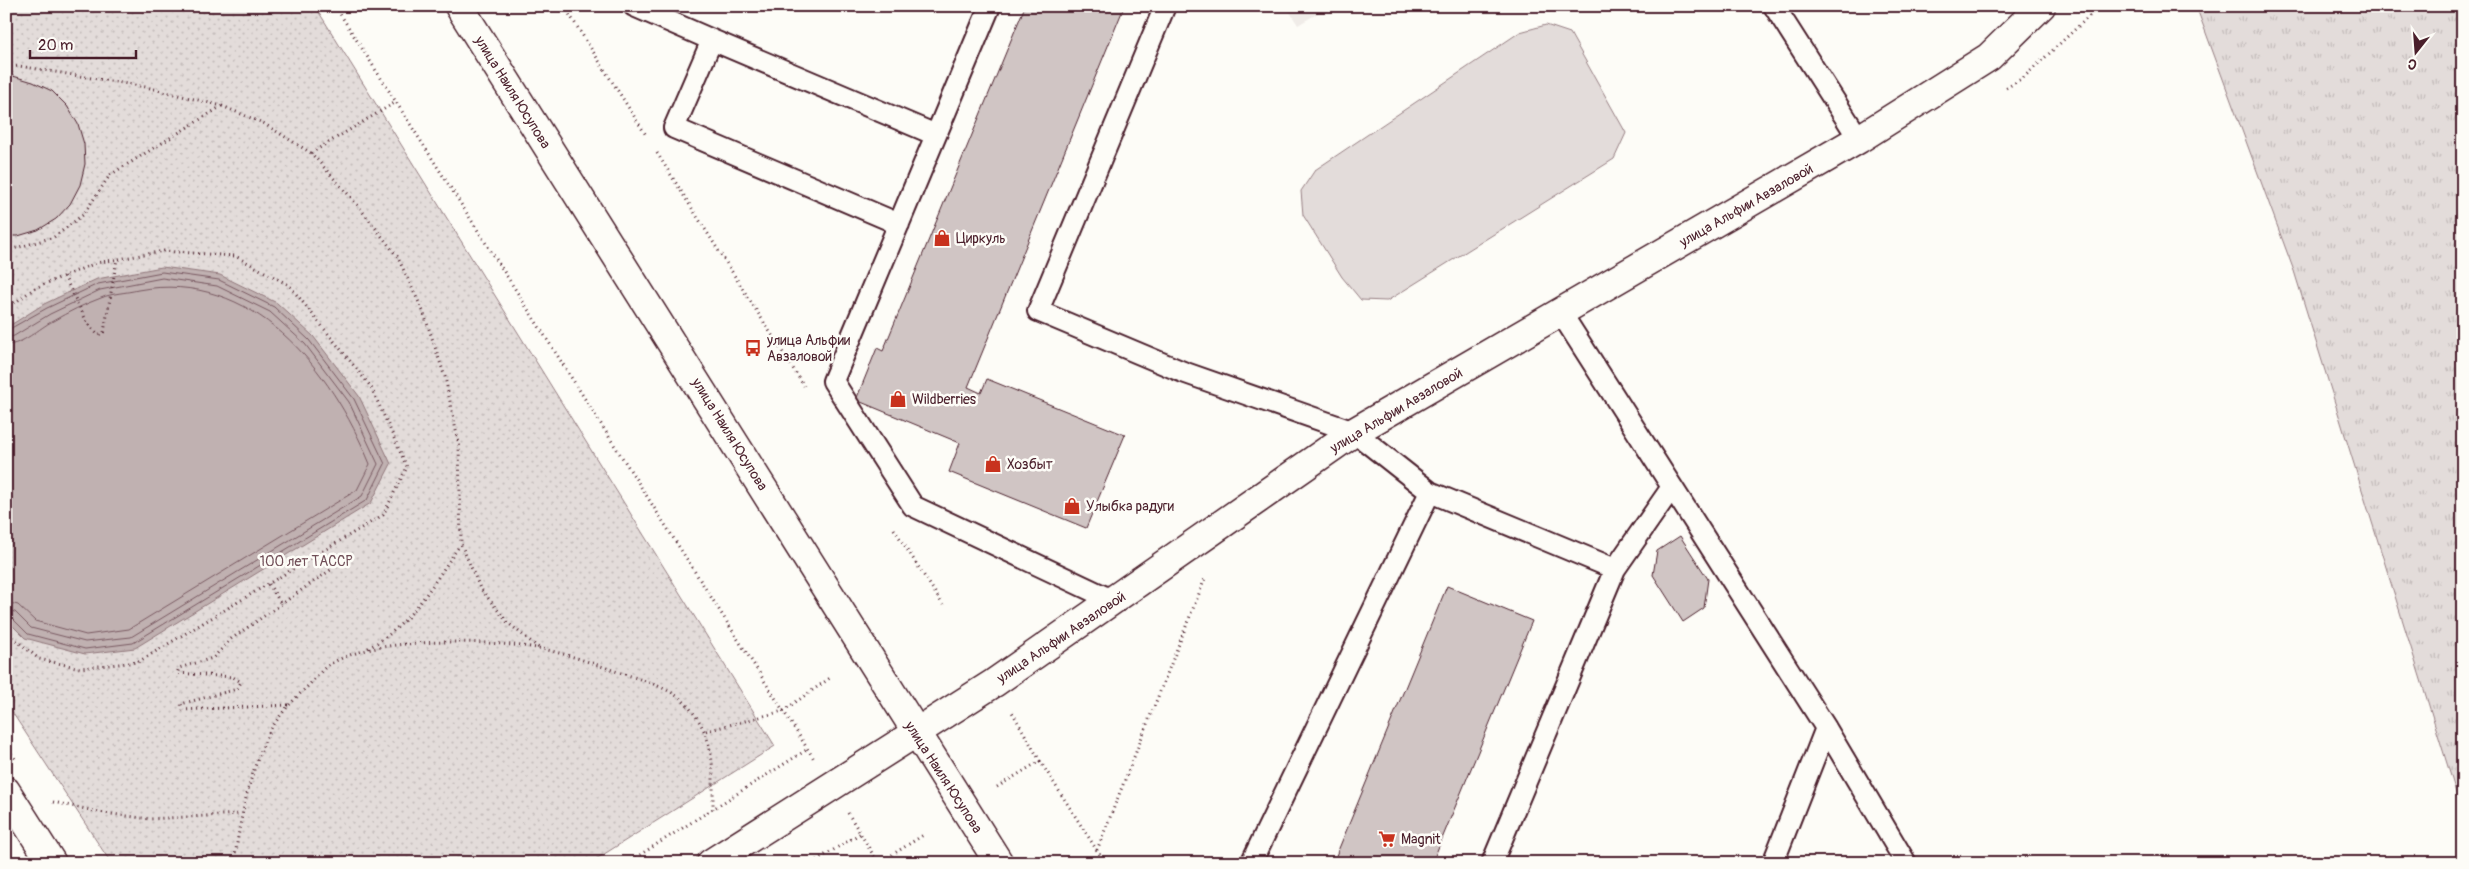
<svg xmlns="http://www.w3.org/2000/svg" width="2469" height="869" viewBox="0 0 2469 869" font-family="Pangolin,sans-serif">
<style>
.built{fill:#f0ece8}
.grass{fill:url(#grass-tufts);stroke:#967e82}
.park{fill:url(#park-dots);stroke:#967e82}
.garden{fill:#e3dcda;stroke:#967e82}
.water{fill:#c0b1b1;stroke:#91777b}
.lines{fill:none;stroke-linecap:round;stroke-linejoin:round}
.shore{stroke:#795961;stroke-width:1}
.building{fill:#d0c5c4;stroke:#4a1f2b}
.service-casing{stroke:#4a1f2b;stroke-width:24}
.minor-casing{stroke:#4a1f2b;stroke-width:31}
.path{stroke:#4a1f2b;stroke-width:3;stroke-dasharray:1 4;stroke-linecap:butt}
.service{stroke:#fdfcf7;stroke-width:20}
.minor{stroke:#fdfcf7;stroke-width:28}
.labels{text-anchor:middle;stroke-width:5;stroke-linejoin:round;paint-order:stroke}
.street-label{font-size:14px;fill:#4a1f2b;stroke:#fdfcf7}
.poi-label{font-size:14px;fill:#4a1f2b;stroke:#fdfcf7;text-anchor:start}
.park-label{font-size:14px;fill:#704e57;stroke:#fdfcf7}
</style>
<defs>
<pattern id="grass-tufts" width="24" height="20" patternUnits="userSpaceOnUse" patternTransform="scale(1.25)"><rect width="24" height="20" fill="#e3dcda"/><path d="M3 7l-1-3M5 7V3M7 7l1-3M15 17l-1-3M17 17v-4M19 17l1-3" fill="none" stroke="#c4bcbb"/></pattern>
<pattern id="park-dots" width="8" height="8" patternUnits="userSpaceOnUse" patternTransform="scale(1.25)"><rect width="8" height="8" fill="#e3dcda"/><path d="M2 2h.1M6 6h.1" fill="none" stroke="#c4bcbb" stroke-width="1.8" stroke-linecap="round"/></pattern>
</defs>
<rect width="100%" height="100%" fill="#fdfcf7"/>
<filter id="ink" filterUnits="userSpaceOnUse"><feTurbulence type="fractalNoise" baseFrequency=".02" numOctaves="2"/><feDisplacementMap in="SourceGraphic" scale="10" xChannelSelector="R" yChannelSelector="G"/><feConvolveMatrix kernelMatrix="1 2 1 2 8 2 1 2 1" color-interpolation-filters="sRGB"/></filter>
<g filter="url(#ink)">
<!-- built -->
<path class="built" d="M1286,6H1330L1298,25Z"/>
<!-- grass -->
<path class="grass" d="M2196,6H2463V815L2294,271Z"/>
<!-- park -->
<path class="park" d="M6,6H315L775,746L590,863H111L6,703Z"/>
<!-- garden -->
<path class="garden" d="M1546,25L1570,33L1626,133L1614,159L1387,301L1361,300L1342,277L1303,215L1301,191L1315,170L1520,32Z"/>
<!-- water -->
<path class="water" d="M162,267L220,275L277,303L313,336L359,396L391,464L371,503L135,648L85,654L25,638L6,619V328L44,304L97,279Z"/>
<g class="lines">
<!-- shore -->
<path class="shore" d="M6,331L47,308L98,284L162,272L219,280L274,307L309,340L354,399L385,464L367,500L133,643L85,649L28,634L11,617L6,616
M6,338L14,336L50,314L100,290L162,278L217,286L270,312L305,344L349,402L378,464L362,496L131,637L85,642L31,628L15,612L6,610
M6,345C23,345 39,328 53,321C68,312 85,304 101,298C112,293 126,293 138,290C253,269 331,369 370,464L357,490L129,629L86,635L35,621L18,605L6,602"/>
</g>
<!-- building -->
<path class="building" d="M1025,6L1124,7L968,387L981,393L987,379L1125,435L1086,528L949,472L960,443L856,400L877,348L883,351Z
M13,76L33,82L52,91L67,106L78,124L84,144L85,164L80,185L70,204L56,219L38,230L18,236H6V77Z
M1680,536L1708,579L1704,608L1683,622L1653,575L1657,551Z
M1447,586L1532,621L1432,863H1333Z"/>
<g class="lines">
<!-- service casing -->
<g class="service-casing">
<path id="service" d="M634,6L712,40
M990,6L833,381L913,506L1114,601
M1165,6L1038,311L1183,372L1354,432L1430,492
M1774,6L1859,139
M899,224L674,128L712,40L936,135
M1561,313L1826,728L1906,863
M1251,863L1430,492L1615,569
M1492,863L1615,569L1672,487
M1773,863L1826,728"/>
</g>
<!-- minor casing -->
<g class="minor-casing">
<path id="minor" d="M459,6L999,863
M6,791L52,863
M711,863L994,683L1354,432L1859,139L1989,57L2041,6"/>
</g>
<!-- path -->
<path class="path" d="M335,6L814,759
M564,6L646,135
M6,67L19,66L146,87L222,106L263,123L311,153L356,203L397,256L423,311L445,377L459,445L461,544L480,588L508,623L539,648
M2006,88L2023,78L2100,6
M311,153L396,102
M657,153L804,386
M6,251L54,237L83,215L110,175L222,106
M64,276L87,322L98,335L104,332L117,259
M6,309L35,288L96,263L164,251L235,256L289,285L371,387L407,467L383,515L138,662L80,668L39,659L6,632
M894,529L943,605
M6,531L8,569L6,579
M269,584L281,604
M368,648C411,626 433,583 460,545
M288,705L183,710L181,704L237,689L241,682L233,677L177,673L179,668L213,658L231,639L332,569
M706,731L783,711L830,678
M6,745L16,760
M1040,761L1105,863
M997,787L1040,761L1011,710
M53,802L104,813L150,819L241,814
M848,813L878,863
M1097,850L1206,576
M234,863C240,821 248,778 266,739C275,719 292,701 308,686C314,680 320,672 326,667C369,635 486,640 537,648C566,653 594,664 621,673C640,679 671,688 685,703C716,736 713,766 713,809
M627,863L808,749
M812,863L861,833
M879,863L925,834"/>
<!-- service -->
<use href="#service" class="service"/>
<!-- minor -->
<use href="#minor" class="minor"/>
</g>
</g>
<!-- icons -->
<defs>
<g id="shop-bare" transform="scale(1.35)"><path d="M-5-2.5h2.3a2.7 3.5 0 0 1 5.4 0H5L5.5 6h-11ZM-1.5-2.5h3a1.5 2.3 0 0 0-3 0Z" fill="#c8321e" stroke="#fdfcf7" stroke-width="2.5" paint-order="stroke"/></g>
<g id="bus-bare" transform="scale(1.35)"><path d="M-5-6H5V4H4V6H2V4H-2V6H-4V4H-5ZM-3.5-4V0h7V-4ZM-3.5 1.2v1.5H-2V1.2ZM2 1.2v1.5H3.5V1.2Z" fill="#c8321e" stroke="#fdfcf7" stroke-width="2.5" paint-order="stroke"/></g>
<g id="supermarket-bare" transform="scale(1.35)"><path d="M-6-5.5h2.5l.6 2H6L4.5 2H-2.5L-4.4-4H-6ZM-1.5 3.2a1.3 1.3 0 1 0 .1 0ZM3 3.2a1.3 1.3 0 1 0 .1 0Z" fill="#c8321e" stroke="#fdfcf7" stroke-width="2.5" paint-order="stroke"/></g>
</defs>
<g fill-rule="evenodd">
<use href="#shop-bare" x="942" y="238"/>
<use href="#bus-bare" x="753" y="348"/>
<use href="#shop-bare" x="898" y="399"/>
<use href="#shop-bare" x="993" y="464"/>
<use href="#shop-bare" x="1072" y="506"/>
<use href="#supermarket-bare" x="1387" y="839"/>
</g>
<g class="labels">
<!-- street labels -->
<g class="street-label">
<text transform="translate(513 92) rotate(58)" y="5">улица Наиля Юсупова</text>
<text transform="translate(1746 205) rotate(-30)" y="5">улица Альфии Авзаловой</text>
<text transform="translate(1396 410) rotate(-31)" y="5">улица Альфии Авзаловой</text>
<text transform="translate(730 434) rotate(58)" y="5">улица Наиля Юсупова</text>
<text transform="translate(1061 637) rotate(-34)" y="5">улица Альфии Авзаловой</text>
<text transform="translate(944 777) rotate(57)" y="5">улица Наиля Юсупова</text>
</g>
<!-- poi labels -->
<g class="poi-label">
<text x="956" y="243">Циркуль</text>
<text x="767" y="345">улица Альфии<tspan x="767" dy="16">Авзаловой</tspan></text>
<text x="912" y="404">Wildberries</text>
<text x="1007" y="469">Хозбыт</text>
<text x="1086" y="511">Улыбка радуги</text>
<text x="1401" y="844">Magnit</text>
</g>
<!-- park labels -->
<g class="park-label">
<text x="306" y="566">100 лет ТАССР</text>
</g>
</g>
<!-- margin -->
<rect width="2469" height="869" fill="none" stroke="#fdfcf7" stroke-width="25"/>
<rect x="12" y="12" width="2444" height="844" fill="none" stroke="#4a1f2b" stroke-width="2" filter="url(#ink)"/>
<!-- north arrow -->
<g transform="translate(2416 52) rotate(197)" stroke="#fdfcf7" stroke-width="4" paint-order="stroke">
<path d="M0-4L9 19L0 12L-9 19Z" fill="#4a1f2b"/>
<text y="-8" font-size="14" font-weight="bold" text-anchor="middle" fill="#4a1f2b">С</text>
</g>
<!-- scale -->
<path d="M30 50v8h106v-8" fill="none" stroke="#4a1f2b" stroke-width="2.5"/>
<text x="38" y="50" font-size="15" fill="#4a1f2b" stroke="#fdfcf7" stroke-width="4" paint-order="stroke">20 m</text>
</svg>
